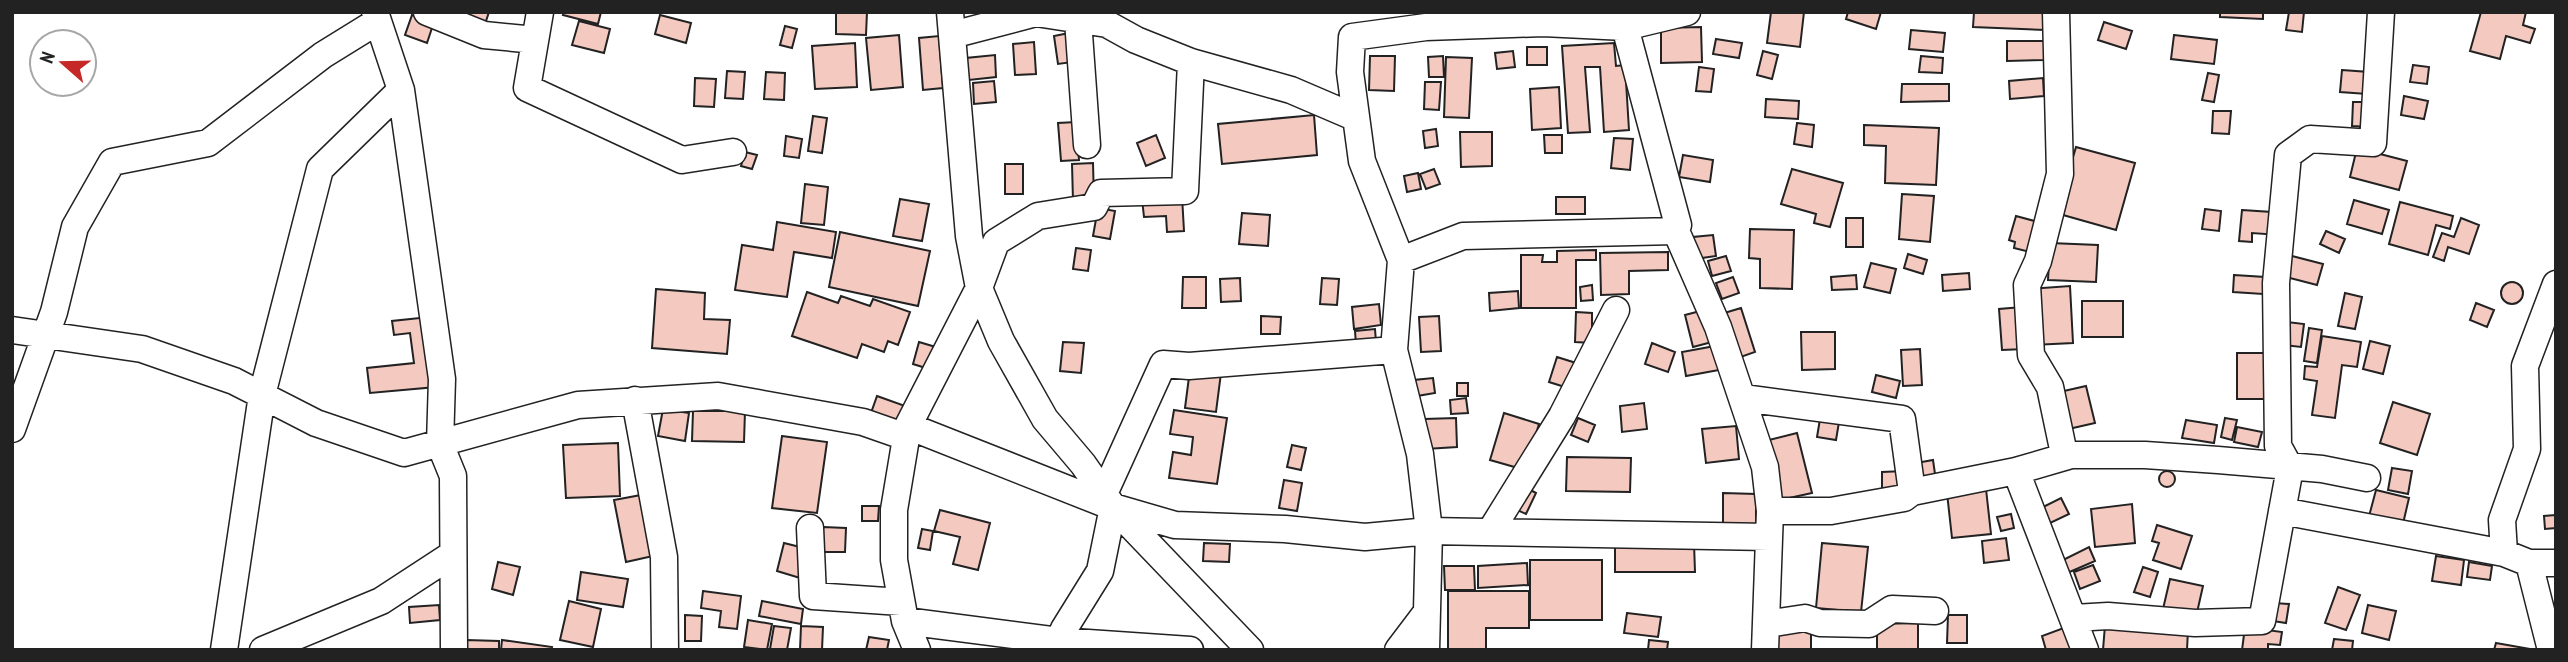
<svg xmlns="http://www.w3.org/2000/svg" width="2568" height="662" viewBox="0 0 2568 662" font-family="'PT Sans Narrow',sans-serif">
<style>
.building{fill:#f3c9c0;stroke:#222;stroke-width:2}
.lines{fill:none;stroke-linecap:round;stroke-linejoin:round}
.minor-casing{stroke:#222;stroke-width:29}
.minor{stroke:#fff;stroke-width:26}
</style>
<rect width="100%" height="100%" fill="#fff"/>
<!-- building -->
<path class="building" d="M446,12H489L485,24Z
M564,12H601L598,24L563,15Z
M836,12H867L866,35L836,34Z
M1771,12H1804L1800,47L1767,43Z
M1848,12H1881L1876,29L1846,19Z
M1974,12H2047L2046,30L1973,27Z
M2220,12H2263V19L2220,17Z
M2289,12H2304L2302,32L2286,30Z
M2481,12H2526L2523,25L2535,29L2530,43L2506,36L2500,59L2470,51Z
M412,15L434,22L427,43L405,35Z
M660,15L691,23L686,43L655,34Z
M579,21L610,29L604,53L572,45Z
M2104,22L2132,31L2126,49L2098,40Z
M785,26L797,29L792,48L780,45Z
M1701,27L1702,62L1661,63V28Z
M1911,30L1945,33L1943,52L1909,49Z
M1069,33L1073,62L1058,64L1054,36Z
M899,35L903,87L871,90L866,38Z
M2174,35L2217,40L2214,64L2171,59Z
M939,36L943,88L923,90L919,38Z
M1716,39L1742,43L1739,58L1713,54Z
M2007,41H2044V60L2007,61Z
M1034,42L1036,74L1015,75L1013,44Z
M855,43L857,87L815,89L812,46Z
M1614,43L1616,66L1625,65L1629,130L1604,132L1600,67H1585L1590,132L1568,133L1562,46Z
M1527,47H1547V65H1527Z
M1513,51L1515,67L1497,69L1495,53Z
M1763,51L1778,55L1772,79L1757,75Z
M995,55L996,77L969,80L966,58Z
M1370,56H1395L1394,91L1369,90Z
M1443,56L1444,77H1429L1428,57Z
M1921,56L1943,58L1942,73L1919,72Z
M1446,57L1472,58L1469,118L1444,117Z
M2413,65L2429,67L2427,84L2410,82Z
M1699,67L1714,69L1711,92L1696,91Z
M2342,70L2369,72L2367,94L2340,92Z
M727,71L745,72L743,99L725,98Z
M766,72L785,73L784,100L764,99Z
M2208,73L2219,75L2214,102L2202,100Z
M695,78L716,79L714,107L694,106Z
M2043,78L2044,96L2010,99L2009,81Z
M994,81L996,102L974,104L973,83Z
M1425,82H1441L1439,110L1424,109Z
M1902,84H1949V101L1901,102Z
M1559,87L1561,128L1532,130L1530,89Z
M2404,96L2428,101L2424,119L2401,115Z
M1766,99L1799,101L1798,119L1765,117Z
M2353,102H2371L2370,127L2352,126Z
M2213,111H2231L2229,134L2212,133Z
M1314,115L1317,155L1222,164L1218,124Z
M813,116L827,118L822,153L808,151Z
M1076,122L1079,160L1061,161L1058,123Z
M1797,123L1814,125L1812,147L1794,144Z
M1864,125L1939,128L1936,185L1885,183L1886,146L1864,145Z
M1436,129L1438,146L1425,148L1423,131Z
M1460,132H1492V166L1461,167Z
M1156,135L1165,158L1146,166L1137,143Z
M1544,135H1562V153H1545Z
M786,136L802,139L799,158L784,156Z
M1614,138L1633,139L1630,170L1611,168Z
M2076,147L2135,163L2116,230L2063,215L2070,187L2065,185Z
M2357,148L2407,161L2399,190L2350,177Z
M745,152L757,155L752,169L741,166Z
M1683,155L1713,160L1710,182L1679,177Z
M1093,163L1094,200L1073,201L1072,164Z
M1005,164H1023V194H1005Z
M1434,169L1440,184L1426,189L1420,174Z
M1792,169L1843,183L1830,227L1814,223L1816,214L1781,204Z
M1418,173L1421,189L1407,192L1404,176Z
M805,184L828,187L824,225L801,223Z
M1902,194L1934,196L1930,242L1899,239Z
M1182,196L1184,231L1167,232L1166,216L1144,217L1142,199Z
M1556,197H1585V214H1556Z
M900,199L929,204L922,241L893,236Z
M2354,200L2389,210L2382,234L2347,224Z
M2400,202L2453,216L2450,229L2436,225L2428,255L2389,244Z
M1098,208L1115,211L1110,239L1093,236Z
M2205,209L2221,211L2219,231L2202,229Z
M2242,210L2272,212L2279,235L2252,233V242L2239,241Z
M1242,213L1270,215L1268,246L1239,244Z
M2016,216L2042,223L2034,253L2014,248L2015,242L2009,240Z
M1846,218H1863V247H1846Z
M2461,218L2479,225L2469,254L2448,247L2444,261L2433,257L2442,233L2454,237Z
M777,222L836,232L832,258L794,252L787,297L735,290L742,245L773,250Z
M1750,229L1794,230L1792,289L1760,288V259L1749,258Z
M2326,231L2345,239L2339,253L2320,244Z
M840,232L930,251L918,306L829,287Z
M1713,235L1716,256L1695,259L1693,237Z
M2050,243L2098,245L2096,282L2048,280Z
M1076,248L1091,250L1088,271L1073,269Z
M1596,250V260H1576V308H1521V255H1543L1542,262H1557V251Z
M1668,252V270L1629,271V294L1601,295L1600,253Z
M1908,254L1927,260L1923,274L1904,268Z
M1726,256L1731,271L1712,276L1708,261Z
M2292,256L2323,264L2317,285L2286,277Z
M1871,263L1896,269L1890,293L1864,287Z
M1969,273L1970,289L1943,291L1942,275Z
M1856,275L1857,289L1832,290L1831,277Z
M2234,275L2265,277L2263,294L2233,292Z
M1183,277H1206V308H1182Z
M1733,277L1739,293L1722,299L1716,283Z
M1240,278L1241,301L1221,302L1220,279Z
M1322,278L1339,279L1337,305L1320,304Z
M2501 293a11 11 0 1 1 22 0a11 11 0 1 1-22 0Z
M1592,285L1593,300L1581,301L1580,287Z
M2070,286L2073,343L2033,345L2030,289Z
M656,289L705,293L704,319L730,320L727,354L652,348Z
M1518,291L1519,308L1490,311L1489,293Z
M807,292L838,303L841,296L870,306L873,299L910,312L898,345L888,341L884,352L862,344L857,358L792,336Z
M2345,293L2362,297L2355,329L2338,326Z
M2082,301H2123V337H2082Z
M2476,303L2494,310L2487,327L2470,320Z
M1379,304L1381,325L1354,329L1352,307Z
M2022,307L2025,349L2002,350L1999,309Z
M1741,308L1755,352L1735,359L1721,314Z
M1704,310L1712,342L1693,347L1685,315Z
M1576,312L1592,313V343L1575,342Z
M1261,316L1281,317L1280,334H1261Z
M1439,316L1441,351L1421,352L1419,317Z
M429,317L436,387L370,393L367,368L414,363L410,333L394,335L392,321Z
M2287,322L2304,324L2301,347L2284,345Z
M2309,328L2322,330L2317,363L2304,361Z
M1375,329L1376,342L1356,344L1355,331Z
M1801,332H1835V369L1802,370Z
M2322,336L2361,342L2357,367L2342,365L2335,418L2312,415L2317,381L2304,379L2305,366L2317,367Z
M2370,341L2390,346L2383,374L2363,369Z
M919,342L939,348L932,370L913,364Z
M1063,342L1084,343L1081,373L1060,371Z
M1652,343L1675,352L1668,372L1645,364Z
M1715,346L1719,370L1686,376L1682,352Z
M1920,349L1922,385L1903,386L1901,350Z
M2237,353H2265L2266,399H2237Z
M1557,357L1576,363L1568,388L1549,382Z
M1190,369L1221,373L1216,412L1185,408Z
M1876,375L1900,381L1896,398L1872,392Z
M1433,378L1435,393L1417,396L1414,380Z
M1457,383H1468V396H1457Z
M2086,386L2095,423L2064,430L2055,393Z
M877,396L908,407L902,424L871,413Z
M1466,398L1468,413L1451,414L1450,400Z
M2393,402L2430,414L2417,455L2380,443Z
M1644,403L1647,429L1622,432L1620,406Z
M663,409L689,413L685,441L658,436Z
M1174,410L1227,418L1217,484L1169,478L1173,452L1191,455L1193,437L1170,434Z
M693,411H745L744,442L692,441Z
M1504,413L1539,424L1525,470L1490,460Z
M1456,418L1457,447L1426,449L1424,419Z
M1578,418L1595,425L1588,442L1571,435Z
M2225,418L2237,420L2232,440L2221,437Z
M1820,419L1839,422L1836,440L1817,437Z
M2186,420L2217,425L2214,443L2182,438Z
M1736,426L1739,459L1706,463L1702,429Z
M2237,427L2262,432L2258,447L2234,442Z
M1797,433L1812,493L1780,500L1765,441Z
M782,436L827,442L817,513L772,508Z
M618,443L620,496L566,498L563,445Z
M1292,445L1306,448L1301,470L1287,467Z
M1567,457L1631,458L1630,492L1566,491Z
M1933,460L1936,481L1919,484L1916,463Z
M2392,468L2412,471L2408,494L2388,490Z
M2159 479a8 8 0 1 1 16 0a8 8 0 1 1-16 0Z
M1904,471L1905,494L1882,495V472Z
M1284,480L1302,483L1297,511L1279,508Z
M1525,487L1536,493L1526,514L1515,509Z
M1986,489L1991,534L1952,538L1947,493Z
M2376,490L2409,498L2402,528L2368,520Z
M1723,493L1756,494V526L1723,525Z
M641,495L653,556L626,562L614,500Z
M2061,498L2069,514L2046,525L2039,509Z
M2132,504L2135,543L2095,547L2091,509Z
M862,506H879L878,521H862Z
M940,510L990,523L978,570L953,564L960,537L934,531Z
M2011,514L2014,528L2001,531L1997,517Z
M2555,515L2556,528L2545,529L2544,516Z
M2157,525L2192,536L2181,569L2153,560L2159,543L2152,541Z
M823,527L846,528L845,552H822Z
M922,529L933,531L930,550L918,548Z
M2006,538L2009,560L1984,563L1982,541Z
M784,543L808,549L800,578L777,571Z
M1204,543L1230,544L1229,562L1203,561Z
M1694,543L1695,572H1615V544Z
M1822,543L1868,547L1861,612L1816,608Z
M2089,547L2095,561L2065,574L2059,562Z
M2436,556L2464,560L2461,585L2432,581Z
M1530,560H1602V620H1530Z
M498,562L520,567L513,595L492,589Z
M2469,562L2492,566L2490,580L2467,577Z
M1527,563L1528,585L1478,588V566Z
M2093,565L2100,581L2080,589L2074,572Z
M1444,566H1474L1475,590H1445Z
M2143,567L2158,572L2150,597L2134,592Z
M581,572L628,579L623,607L577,600Z
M2170,579L2203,586L2196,617L2163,609Z
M2338,587L2360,595L2346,630L2325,623Z
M703,591L741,596L737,629L719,627L721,611L701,608Z
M1448,591H1529V628H1486V650H1448Z
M569,601L601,609L593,647L560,640Z
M762,601L803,609L801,624L759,616Z
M2275,603L2289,604L2286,623L2273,621Z
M439,605L440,620L410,623L409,607Z
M2368,605L2396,611L2389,640L2362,633Z
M1627,613L1661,617L1658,637L1624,633Z
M685,615L702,616L701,641H685Z
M1948,615H1967V643H1947Z
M748,620L772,624L767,650L744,647Z
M1918,623V650H1877V624Z
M2105,625L2188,630L2187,650H2103Z
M774,626L791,628L787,650L770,649Z
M801,626L823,627L822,650H800Z
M2069,626L2077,650H2046L2042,636Z
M2245,627L2282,632L2280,645L2268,644V650H2242Z
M1776,631H1811V650H1776Z
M869,637L889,640L887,650H866Z
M2334,639L2353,641L2352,650H2332Z
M466,640L499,641V650H466Z
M502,640L552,647L551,650H501Z
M1649,640L1668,642L1667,650H1648Z
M2496,643L2530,649L2494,650Z"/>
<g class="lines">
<!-- minor casing -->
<g class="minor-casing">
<path id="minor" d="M375,12L401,90L442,379L440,444L453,476L454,650
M427,12L484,35L535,40
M540,12L527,88L682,160L733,152
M950,12L969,236L979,288L1001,341L1045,419L1083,464L1113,507L1250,650
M2056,12L2060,174L2038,261L2027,285L2031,355L2050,387L2063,449L2071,455
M1078,20L1087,145
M1610,20L1625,27L1678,225L1676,231L1718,327L1765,467L1770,511L1765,650
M952,35L1036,13L1107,24L1136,40L1191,62L1291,90L1354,117
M1401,260L1463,236L1676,231
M12,330L142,349L234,381L316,423L404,453L578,405L718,396L863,422L906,437
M1743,398L1902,419L1912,492
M635,400L664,557L665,650
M908,426L1113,507L1175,525L1285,529L1365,537L1429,531L1769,537
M12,429L54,312L75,227L112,162L208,143L323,55L378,21
M2016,471L2085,650
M1104,494L1163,364L1189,366L1394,350
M1770,511H1831L1904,498L1912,492L2016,471L2071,455H2145L2218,460L2322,469L2367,478
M2282,511L2504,553L2529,563H2556
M810,528L813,596L901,602
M1490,532L1562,416L1616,310
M2504,553L2502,520L2527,449L2525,366L2556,284
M2529,563L2551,650
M2074,618L2108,616L2195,623L2262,621L2290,468L2278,446L2276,283L2288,155L2310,139L2373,143L2381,12
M905,621L1059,641L1190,650
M1767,624L1805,618L1820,623L1869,624L1892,609L1935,611
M224,650L262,395L320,169L401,90
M263,650L381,601L453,554
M917,650L905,621L894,560V510L908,426L979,288L996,242L1038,216L1094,207L1101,193L1185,191L1191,62
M1055,650L1064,629L1100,571L1113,507
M1398,650L1426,613
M1426,650L1429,531L1420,454L1394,350L1401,260L1362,161L1350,72L1352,37L1426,27L1543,23L1625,27L1687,12"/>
</g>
<!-- minor -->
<use href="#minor" class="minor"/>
</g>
<!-- border -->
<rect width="2568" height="662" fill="none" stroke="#222222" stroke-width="28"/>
<!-- north arrow -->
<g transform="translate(63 63) rotate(290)"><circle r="33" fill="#ffffff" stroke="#a7a7a7" stroke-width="2"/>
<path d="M0-5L12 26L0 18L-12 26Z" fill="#c62828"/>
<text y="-10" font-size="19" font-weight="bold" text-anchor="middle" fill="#222222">N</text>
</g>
</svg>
